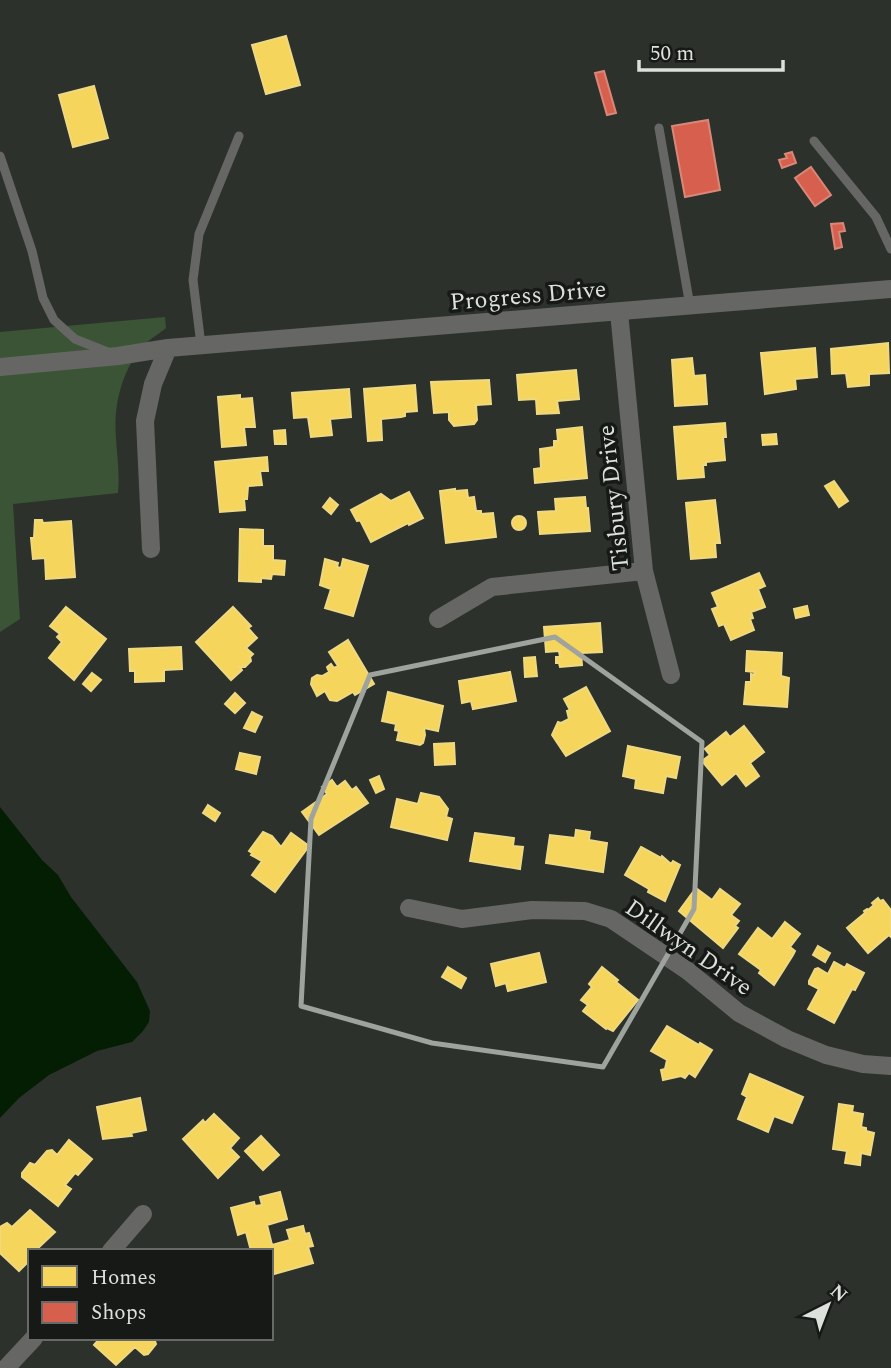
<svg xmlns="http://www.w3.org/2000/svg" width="891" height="1368" viewBox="0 0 891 1368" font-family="Spectral,serif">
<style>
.green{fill:#3b5435}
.water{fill:#041e04}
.homes{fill:#f6d55c;stroke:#eed982;stroke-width:2}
.shops{fill:#d6604d;stroke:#d88778;stroke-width:2}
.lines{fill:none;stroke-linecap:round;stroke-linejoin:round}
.lane{stroke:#666765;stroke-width:9}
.street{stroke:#666765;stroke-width:18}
.marked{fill:none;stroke:#9fa39e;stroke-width:5;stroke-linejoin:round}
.labels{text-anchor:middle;stroke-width:7;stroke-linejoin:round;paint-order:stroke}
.street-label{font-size:24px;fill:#dde1dc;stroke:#161916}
</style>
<rect width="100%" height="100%" fill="#2d312c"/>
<!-- green -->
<path class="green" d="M165,317L166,328C159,334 150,339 144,345C122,369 113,406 116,438C117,457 120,474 118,493L13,504L20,619L0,632V332Z"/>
<!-- water -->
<path class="water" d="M0,807L42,860L58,875L71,897L137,982L150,1011L149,1022L143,1031L132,1042L97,1051L49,1075L19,1098L0,1118Z"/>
<!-- homes -->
<path class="homes" d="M286,36L300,85L266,94L252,45Z
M94,86L108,138L73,147L59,95Z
M888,343L889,373L869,374V385L848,387L846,373L832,374L831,349Z
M815,348L817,377L795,379L796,389L765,394L761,353Z
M692,358L694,376L705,375L707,404L675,406L672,360Z
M576,370L579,399L557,401L559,413L537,414L536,399L519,400L517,375Z
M489,380L491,404L476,405L477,420L474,424L454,426L449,420V412L434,413L431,382Z
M415,385L417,411L405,412V416L401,417L381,419L382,440L368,441L364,389Z
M349,389L351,417L330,419L332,435L311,437L308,417L294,418L292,393Z
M240,395V399L252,398L255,427H244L246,445L222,447L218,397Z
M725,423L726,437H723L725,460L706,462V465H703L704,477L678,479L674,427Z
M582,427L587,478L535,483L534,469L541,468L540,449L554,447V441H558L557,430Z
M285,430L286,444H275L274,431Z
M776,434L777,444L763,445L762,435Z
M267,457L268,471H260L262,485L248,486L247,499H244L245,510L220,512L215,462Z
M834,481L848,501L839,507L825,486Z
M455,489V491L467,490L468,498L474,497L476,511H481V514L493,513L496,537L446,543L440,491Z
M409,492L423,518L409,525L408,523L371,542L360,520L357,521L351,510L381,494L391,501Z
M585,497L586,508H588L590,531L540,534L538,512L556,511L555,499Z
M330,498L338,505L331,514L323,507Z
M715,500L720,543H715L716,557L691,559L686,503Z
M512 523a7 7 0 1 1 14 0a7 7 0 1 1-14 0Z
M35,520H42L43,523L71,521L75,577L46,579L45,558L33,559L31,538H34Z
M240,529L263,530V546H273V560L285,561L284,575L272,574L271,579L261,578V582L239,581Z
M325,559L338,563L337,567L341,568L343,559L368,566L353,616L325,608L331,589L320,585Z
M759,573L765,586L758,589L765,607L751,612L753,618L750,619L754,630L731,640L724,624L719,626L712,609L718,607L712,593Z
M807,606L809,615L796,618L794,609Z
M66,607L106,639L74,680L49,658L62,642L57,637L60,634L50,626Z
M233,607L251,626L248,628L257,638L246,648L253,654L250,657L251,661L245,667H240L242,670L231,680L196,642Z
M600,623L602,652L581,653L582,665L560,667L559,663H556V657H560L559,651L546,652L544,627Z
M348,640L374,684L355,695L353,692L337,701L330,700L325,691L317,696L311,684L312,678L317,675L322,676L329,672L327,667L331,664L334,668L338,666L329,652Z
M181,647L182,669L164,670V681L135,682V671H130L129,649Z
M747,651L782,653L781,676L789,678L787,707L744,704L746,682H751V674L754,675L755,672L746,671Z
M535,657L537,676L525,677L524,658Z
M510,672L516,701L473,709L471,701L462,703L459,681Z
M92,673L101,680L91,691L83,684Z
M586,687L610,731L566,756L552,735L558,722L561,723L569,719L567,711L570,710L564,699Z
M388,692L443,706L438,731L424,728L425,735L423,743L420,745L397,740L399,731L395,730L396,724L382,721Z
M235,693L245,703L235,713L225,704Z
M252,712L262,717L255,732L244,728Z
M744,726L764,752L750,763L759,776L746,786L736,773L722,785L702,761L710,755L705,749L726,732L730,737Z
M454,743L455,764L435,765L434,744Z
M628,746L680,757L676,778L666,776L663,793L635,788L636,779L623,776Z
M240,753L260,757L256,774L236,769Z
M379,776L384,789L376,793L370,780Z
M332,780L337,787L345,781L352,790L356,787L368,803L319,835L302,812L327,794L322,787Z
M421,793L439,797L448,809L446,817L452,819L447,840L391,827L397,799L418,804Z
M208,805L220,813L215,821L203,813Z
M576,830L590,832L589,840L607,843L603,872L546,863L550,835L575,838Z
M263,832L272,836L281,847L291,833L309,846L275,892L252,875L262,861L251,855L252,853L249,851Z
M475,833L514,838L513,846L523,847L520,869L470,861Z
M641,847L661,858L662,856L671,864L673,861L680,865L665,901L648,892L649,889L625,875Z
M696,888L712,900L720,889L740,904L731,915L739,921L735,926L738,928L723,948L679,911Z
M878,898L880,901L883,900L891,910V937L889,935L868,953L847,928L865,913L864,911L867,909L868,910L874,905L872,903Z
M785,922L800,934L790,947L795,951L793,955L774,985L759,973L761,970L739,954L758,928L772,939Z
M818,946L830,953L825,962L813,955Z
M539,953L546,982L508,991L506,983L496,986L491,964Z
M834,962L845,968L847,964L864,973L855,990L852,989L834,1023L808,1009L819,989L809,984V981L815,969L818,968L828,974Z
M448,967L466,978L461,988L442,977Z
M602,967L618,980L616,982L638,1000L613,1031L607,1028L606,1029L583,1011L588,1005L581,1000L592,987L589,984Z
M667,1026L699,1045L700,1043L712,1050L695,1077L689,1073L685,1078L681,1076L663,1080L661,1070L665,1069L667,1060L651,1051Z
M750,1074L803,1097L792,1123L774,1116L768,1132L738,1119L747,1097L742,1094Z
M140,1098L146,1130L131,1133L132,1136L103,1139L97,1107Z
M839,1104L853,1106L852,1112L863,1114L861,1127L866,1128V1131L874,1133L870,1155L861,1153L860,1165L845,1163L847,1151L833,1149Z
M214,1114L239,1138L230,1148L239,1157L218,1178L183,1139L203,1120L205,1123Z
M261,1136L279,1155L263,1170L245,1151Z
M69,1140L92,1159L78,1175L75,1173L65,1185L71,1189L58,1206L22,1177V1173L30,1163L35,1165L47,1151L52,1150L57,1155Z
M280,1192L287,1219L267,1225L272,1245L290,1240L287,1230L303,1226L305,1234L309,1233L313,1246L308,1247L313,1263L271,1275V1251H251L246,1232L238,1235L231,1208L254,1202L255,1206L262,1205L260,1197Z
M30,1210L55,1232L37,1249L30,1251V1260L19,1271L0,1253V1227L7,1223L12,1227Z
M100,1338H154L156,1344L148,1354L144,1355L135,1347L116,1365L94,1345Z"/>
<!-- shops -->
<path class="shops" d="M604,71L616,113L607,115L595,73Z
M708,120L720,190L685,197L672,126Z
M792,152L796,163L782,168L779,160L787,158L785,154Z
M811,167L831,195L815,206L795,178Z
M843,223L845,231L839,232L842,247L835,249L831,224Z"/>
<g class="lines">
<!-- lane -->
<path class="lane" d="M659,128L690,306
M814,141L876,217L891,249
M0,156L32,251L43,298L54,320L75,339L110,353
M201,345L193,280L199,234L239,136"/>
<!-- street -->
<path class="street" d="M619,312L644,571L671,675
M0,367L118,356L168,348L891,289
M151,549L145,421L153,384L168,348
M438,619L492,587L644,571
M409,908L462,919L532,910L585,911L611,919L688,971L739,1013L787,1039L826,1055L863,1064L891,1066
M111,1251L143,1214
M6,1368L34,1338"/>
</g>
<!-- marked area -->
<path class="marked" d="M555,637L702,742L694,909L603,1067L432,1043L301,1006L311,819L370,675Z"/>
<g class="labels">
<!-- street labels -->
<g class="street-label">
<text transform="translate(528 295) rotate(-5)" y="8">Progress Drive</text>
<text transform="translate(613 498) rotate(-96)" y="8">Tisbury Drive</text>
<text transform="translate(689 947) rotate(35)" y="8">Dillwyn Drive</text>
</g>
</g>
<!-- legend -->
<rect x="28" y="1249" width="245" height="91" fill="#161916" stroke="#666965" stroke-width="2"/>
<rect x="42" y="1266" width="35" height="21" fill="#f6d55c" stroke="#666965" stroke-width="2"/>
<text x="91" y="1284" font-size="21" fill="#dde1dc">Homes</text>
<rect x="42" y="1302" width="35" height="21" fill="#d6604d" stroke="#666965" stroke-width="2"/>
<text x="91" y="1319" font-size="21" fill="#dde1dc">Shops</text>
<!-- north arrow -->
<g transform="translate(828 1305) rotate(42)" stroke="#161916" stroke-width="5" paint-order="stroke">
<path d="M0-5L12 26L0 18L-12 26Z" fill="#dde1dc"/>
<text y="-10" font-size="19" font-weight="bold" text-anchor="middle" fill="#dde1dc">N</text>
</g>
<!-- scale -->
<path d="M639 60v10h144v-10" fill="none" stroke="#dde1dc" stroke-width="3.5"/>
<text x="650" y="60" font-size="21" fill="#dde1dc" stroke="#161916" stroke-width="5" paint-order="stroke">50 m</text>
</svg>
